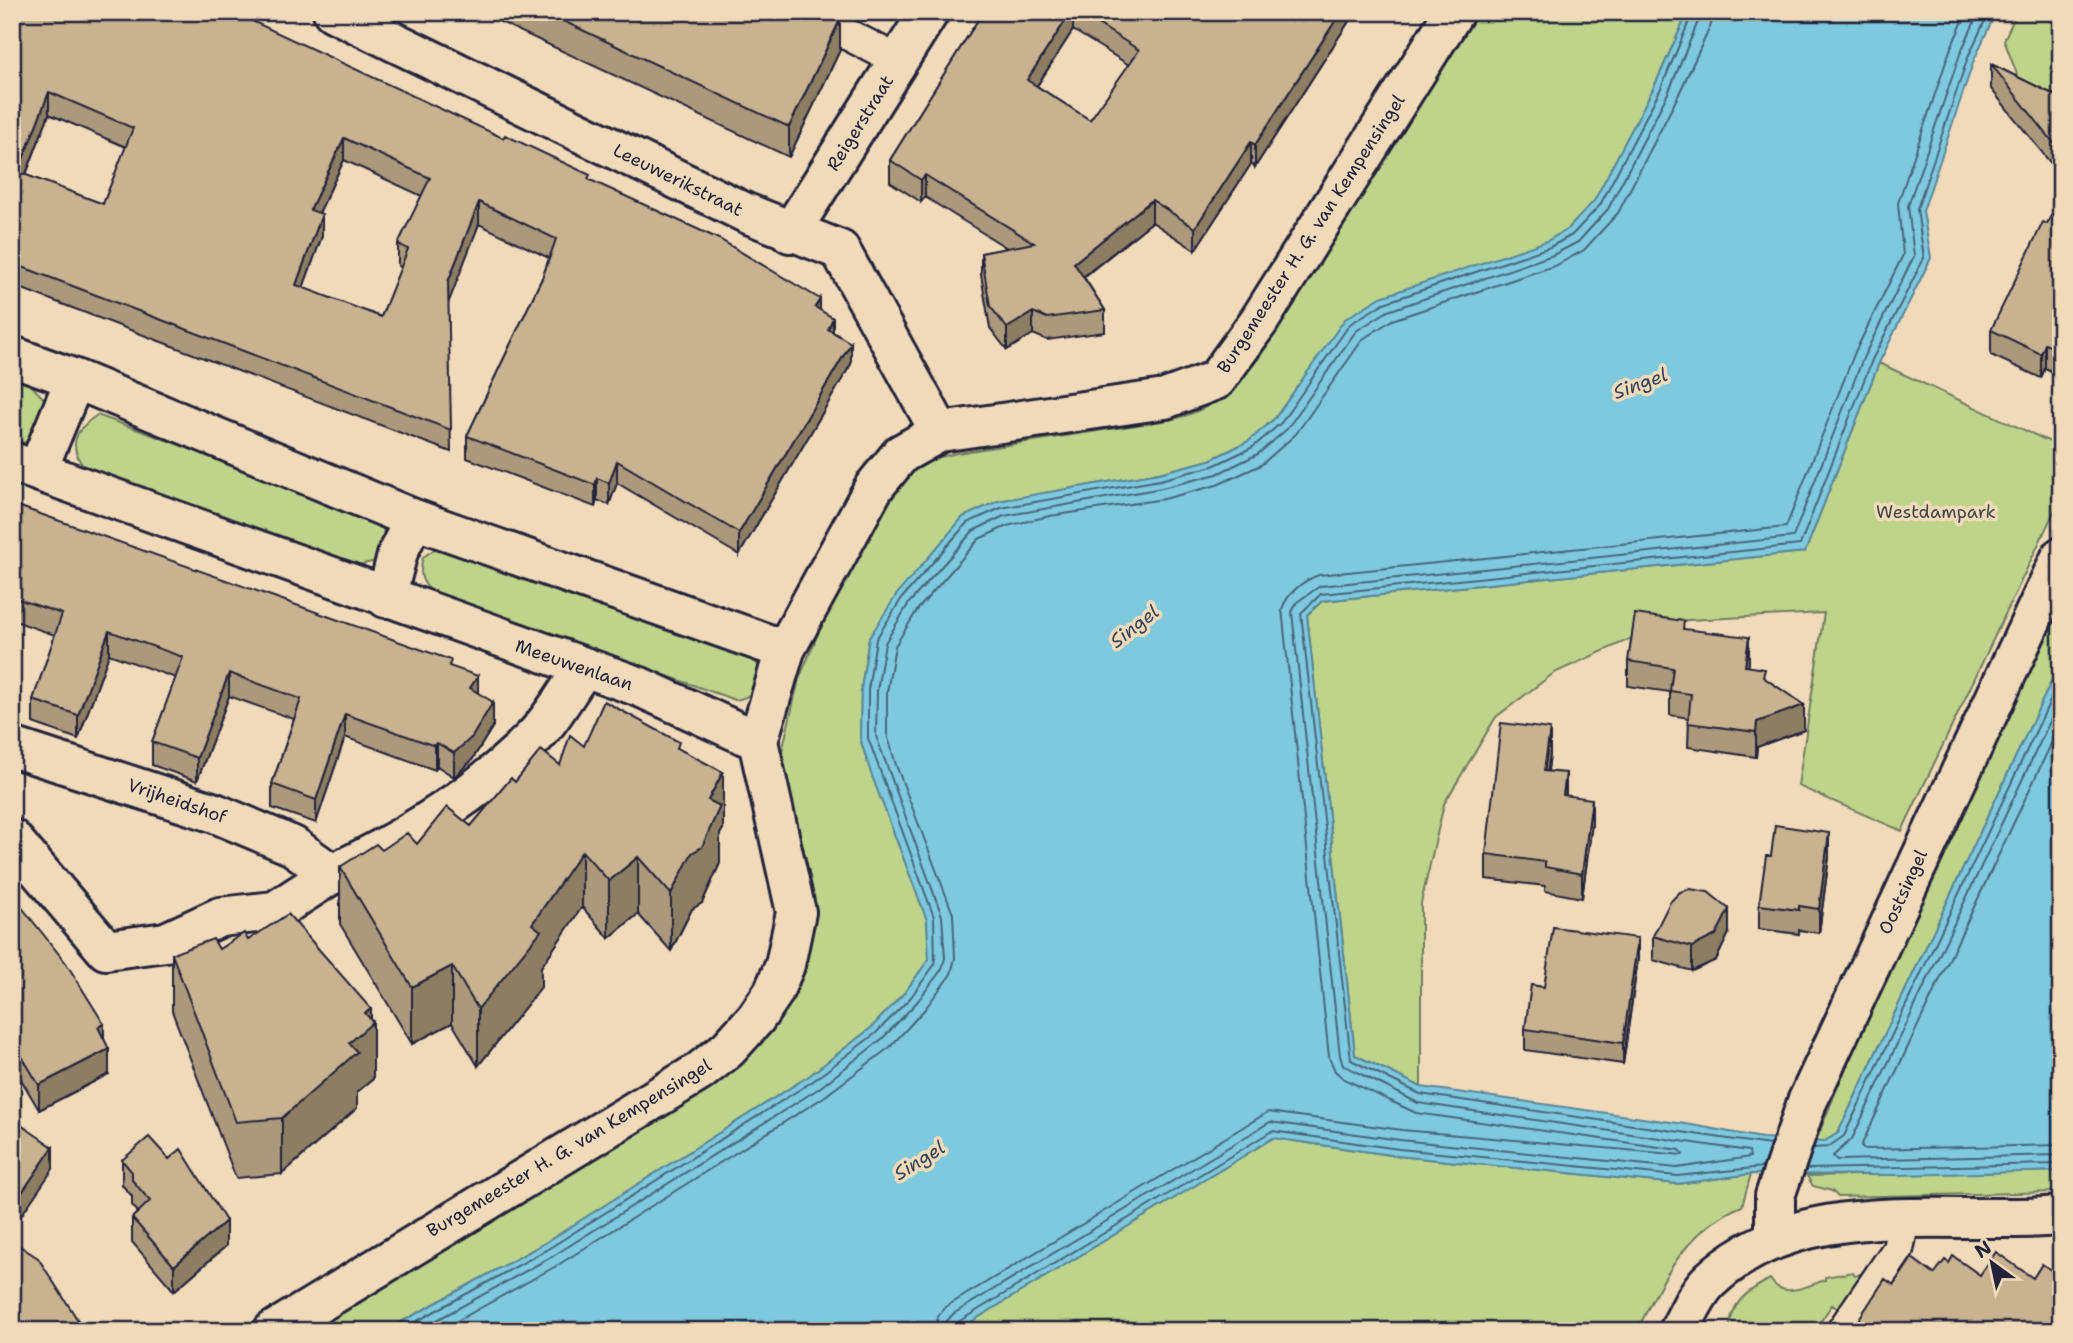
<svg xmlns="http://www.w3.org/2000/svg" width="2073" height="1343" viewBox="0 0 2073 1343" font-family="'Shantell Sans',sans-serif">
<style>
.green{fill:#bed48a;stroke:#707b62;stroke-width:2}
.water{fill:#7ec9dd;stroke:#59869c;stroke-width:2}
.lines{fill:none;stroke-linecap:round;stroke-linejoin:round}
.shore{stroke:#47657c;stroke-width:2}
.service-casing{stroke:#22223b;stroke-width:35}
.minor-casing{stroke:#22223b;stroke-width:44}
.tertiary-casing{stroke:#22223b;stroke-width:44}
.service{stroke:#f0dab9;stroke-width:30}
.minor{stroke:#f0dab9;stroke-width:38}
.tertiary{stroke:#f0dab9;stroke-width:38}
.wall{fill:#ac997b;stroke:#22223b;stroke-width:2;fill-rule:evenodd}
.shaded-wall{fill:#8c7d64;stroke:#22223b;stroke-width:2}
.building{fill:#c8b28f;stroke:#22223b;stroke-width:2;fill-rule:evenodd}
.labels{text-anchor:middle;stroke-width:7;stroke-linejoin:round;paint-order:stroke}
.street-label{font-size:18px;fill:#22223b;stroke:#f0dab9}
.park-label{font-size:18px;fill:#41464b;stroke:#f0dab9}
.water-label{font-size:19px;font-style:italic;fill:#34435b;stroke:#f0dab9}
</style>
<rect width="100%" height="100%" fill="#f0dab9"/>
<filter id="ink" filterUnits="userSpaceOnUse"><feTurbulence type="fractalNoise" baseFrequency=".0143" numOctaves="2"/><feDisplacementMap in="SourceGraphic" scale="14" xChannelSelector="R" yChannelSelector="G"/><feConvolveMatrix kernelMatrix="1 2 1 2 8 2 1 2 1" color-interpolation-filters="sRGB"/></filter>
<g filter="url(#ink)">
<!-- green -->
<path class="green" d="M1479,12H1688L1655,85L1594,202L1568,229L1300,383L1275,418L1249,441L1210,460L1159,473L999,501L963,517L869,638L861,689L860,738L871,773L927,920L929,959L905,992L871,1028L809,1076L545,1243L385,1331H301L703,1093L736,1065L810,926L809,872L780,760L799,679L822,624L871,530L907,476L928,460L957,453L1174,419C1216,408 1231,391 1258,359Z
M2017,12H2061V101L2020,82L2004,40Z
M1879,363L2061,447V497L1902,831L1798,786L1824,613L1670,621L1554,673L1496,717L1444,804L1421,903V1087L1355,1055L1307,615L1322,601L1805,552Z
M12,378L31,385L47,402L29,442L12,443Z
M97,415L371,514C388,528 388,542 376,561L354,566L85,469C68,446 73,431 97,415Z
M441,545L754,660L761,670C756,687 755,697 735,700L439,595C422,587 418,576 423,557Z
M2061,585V661L1838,1133L1825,1141H1816L1883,975Z
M1273,1138L1398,1156L1677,1184L1751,1174L1742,1206C1687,1228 1662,1280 1637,1331H956Z
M2061,1171V1192L1838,1197L1832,1191L1813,1186L1807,1176Z
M1853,1272L1855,1275L1871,1273L1844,1313L1832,1305L1814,1331H1729C1731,1302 1746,1292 1770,1279C1782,1300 1807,1286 1825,1280V1277Z"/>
<!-- water -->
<path class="water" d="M1688,12H1996L1974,60L1923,211L1931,258L1879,363L1805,552L1322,601L1307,615L1355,1055L1421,1087L1692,1125L1762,1138L1825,1141L1838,1133L2061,661V1171L1899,1175L1751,1174L1677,1184L1398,1156L1273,1138L956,1331H385L545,1243L809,1076L871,1028L905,992L929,959L927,920L871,773L860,738L861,689L869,638L897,594L963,517L998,501L1159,473L1210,460L1249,441L1275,418L1345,319L1381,297L1547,241L1568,229L1594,201L1655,85Z"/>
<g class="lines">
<!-- shore -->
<path class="shore" d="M2061,698L1852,1139L1833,1156L1837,1160L2061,1155
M2061,723L1861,1146L1865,1149L2061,1145
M1770,1145L1420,1094L1351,1060L1301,613L1321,594L1800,545L1872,360L1924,258L1917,209L1968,57L1989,12
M1814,1148L1828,1147L1844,1136L2061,678
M1806,1169L2061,1164
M399,1331L548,1249L813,1081L876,1033L911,997L935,964L934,917L868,738V690L876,639L902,598L967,523L1001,508L1160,480L1213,466L1253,447L1281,423L1350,324L1384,303L1550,247L1572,235L1600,205L1661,88L1693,12
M417,1331L553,1256L818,1089L882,1039L917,1002L942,969L945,958L942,916L876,736L877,691L885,643L909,603L973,531L1004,516L1162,488L1217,474L1258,454L1287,429L1356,331L1388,311L1553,255L1578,242L1608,209L1669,91L1702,12
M439,1331L558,1265L824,1097L890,1047L925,1009L951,974L955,958L953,914L896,765L887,734V692L895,646L918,609L979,539L1007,526L1050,516L1164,499L1217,485L1261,465L1296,434L1363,339L1392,320L1557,265L1584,250L1618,213L1678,96L1711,25L1713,12
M935,1331L938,1316L947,1306L1268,1112L1402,1130L1683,1155L1680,1150L1416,1113L1344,1079L1335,1071L1329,1057L1282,609C1287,594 1303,580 1319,575L1786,527L1855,352L1903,255L1898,203L1950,50L1967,12
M945,1331L947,1321L953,1314L1270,1122L1400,1140L1677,1168L1750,1157L1749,1151L1418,1103L1343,1065L1340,1056L1292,612L1297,602L1320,586L1793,537L1864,356L1914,256L1908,206L1960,54L1979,12
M954,1331L958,1322L1272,1131L1399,1149L1677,1176L1763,1167"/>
<!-- service casing -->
<g class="service-casing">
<path id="service" d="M804,12L899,61
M1842,1331L1898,1249L1904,1220"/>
</g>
<!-- minor casing -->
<g class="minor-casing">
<path id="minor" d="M333,12L746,213L840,250L940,432
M790,233L929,12
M12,356L75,379L414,519L785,650
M12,462L640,687L758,741
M37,471L75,379
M386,598L398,552L414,519
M12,747L215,813L293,846L332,874C406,839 475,796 532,739C552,719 567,692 583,669
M12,839L106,950L166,942L220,917L275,911L332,874
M1775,1237V1196L1807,1102L2061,557
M273,1331L699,1072L728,1049L756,1018L773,993L785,965L796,912L758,741L785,650L874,487L901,454L940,432L1165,399L1216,380L1259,321L1454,12"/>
</g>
<!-- tertiary casing -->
<g class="tertiary-casing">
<path id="tertiary" d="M1679,1331C1687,1315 1697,1293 1709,1281C1801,1193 1945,1226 2061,1216"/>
</g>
<!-- service -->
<use href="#service" class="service"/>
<!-- minor -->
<use href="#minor" class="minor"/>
<!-- tertiary -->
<use href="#tertiary" class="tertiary"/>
</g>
<!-- wall -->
<path class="wall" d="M12,12L590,180L820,310L851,364L739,555L617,483L609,505L597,500L595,507L467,458V436L543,276L549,258L479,224L448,302L451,452L12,285ZM49,114L126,147L103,204L26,175ZM344,160L422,196L398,244V266L401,267L381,317L303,288L322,236L319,213Z
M479,12H826L840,50L789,157Z
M983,12H1355L1255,167L1251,164L1195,250L1152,222L1084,277L1105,310V332L1047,340L1033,334L1007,350L990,328L981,275V253L1007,248L925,197L921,202L890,182V160ZM1073,30L1129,65L1090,120L1037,86Z
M1991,64L2061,98V176L1991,89Z
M2061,197V376L2045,368L2041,378L1991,355V330Z
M12,504L451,667L478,693L493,726L472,760L454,777L437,766L435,770L345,737L316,823L272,808V784L294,719L229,696L197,781L152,765V742L176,678L109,654L78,739L33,723V700L55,635L12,620Z
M1684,629L1749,662L1748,667L1765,678L1804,730L1757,747L1756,757L1688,747L1689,718L1670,715V692L1628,686V661Z
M584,746L679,749L723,829L720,834V863L702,903L692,909L671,951L638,914L609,938L582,907L541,967V987L478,1066L452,1023L412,1044L340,924V867L382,850L417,844L471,826L515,782L560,765Z
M1550,754L1548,771L1566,795L1592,823L1582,898L1545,891V886L1486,879V854Z
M1771,856L1829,857L1819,933L1799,930V934L1759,929V905Z
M12,895L104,1038L109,1074L39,1110L12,1064Z
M1729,933L1716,960L1692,971L1653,960V936Z
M248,940L371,1020L373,1079L357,1092V1108L282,1174L236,1178L172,1011V954L219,949Z
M1638,959L1623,1064L1525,1050V1029L1544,987Z
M122,1160L226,1246L174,1291L132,1242V1218L138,1212L132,1205V1196L122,1185Z"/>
<!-- shaded-wall -->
<path class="shaded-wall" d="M1071,12H1073V30L1027,101V80Z
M1341,12H1355L1255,167V145Z
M840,20V50L789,157V127Z
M49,92V114L18,194V172Z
M344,138V160L310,232V210Z
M1251,142V164L1195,250V228Z
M925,175V197L921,202V180Z
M1152,200V222L1074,284V263Z
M479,202V224L448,304V282Z
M322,214V236L296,307V285Z
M820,299V321L815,307Z
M1033,312V334L1007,350V328Z
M833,318V340L828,329Z
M851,343V364L739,555V533Z
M2045,344V368L2041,378V354Z
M617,461V483L609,505V483Z
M597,478V500L595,507V485Z
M109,631V654L78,739V715Z
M1749,637V662L1745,691V666Z
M229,673V696L197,781V758Z
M478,676V700L470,688Z
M493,702V726L472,760L454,777V753Z
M1804,705V730L1757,747L1756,757V732L1757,722Z
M345,714V737L316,823V800Z
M1550,729V754L1544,795V771Z
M437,743V766L435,770V746Z
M723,772V829L720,834V863L702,903L692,909L671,951V894L708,800Z
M1566,773V798L1563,795Z
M1592,799V823L1582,898V874Z
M1829,833V857L1819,933V909Z
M582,851V907L541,967V987L478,1066V1009L532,924Z
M638,857V914L609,938V881Z
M1729,909V933L1716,960L1692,971V947Z
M1638,938V959L1623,1064V1043Z
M452,966V1023L412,1044V987Z
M371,1009V1024L373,1022V1079L357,1092V1108L282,1174V1118L349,1043L365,1013Z
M104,1024V1048L98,1027Z
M109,1049V1074L39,1110V1085Z
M53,1147V1169L12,1229V1207Z
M226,1221V1246L174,1291V1266Z
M81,1325V1331H73Z"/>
<!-- building -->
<path class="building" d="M12,12H233L503,138L505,135L590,175L588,179L719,239L820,299L815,307L833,318L828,329L851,343L739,533L617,461L609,483L597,478L595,485L467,436L543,276L556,239L479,202L448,282L451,430L12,263ZM49,92L133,128L103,204L18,172ZM344,138L430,178L398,244L408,249L381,317L296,285L322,214L310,210Z
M544,12H826L840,20L789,127Z
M983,12H1071L1027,80L1090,120L1139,50L1079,12H1341L1255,145L1251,142L1195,228L1152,200L1074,263L1105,310L1047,318L1033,312L1007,328L990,306L981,253L1034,243L925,175L921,180L890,160Z
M1991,64L2061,98V152Z
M2061,197V351L2045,344L2041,354L1991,330L2043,222L2047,224Z
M12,504L451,660L449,666L478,676L470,688L493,702L472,737L454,753L437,743L435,746L345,714L316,800L272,784L301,699L229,673L197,758L152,742L183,657L109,631L78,715L33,700L62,614L12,597Z
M1635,614L1684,621L1683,629L1749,637L1745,666L1765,669L1763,677L1804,705L1757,722L1756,732L1688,723L1691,694L1670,691L1673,668L1628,661Z
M604,701L679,742L677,748L723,772L708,800L720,806L702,847L692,853L671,894L638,857L609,881L582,851L532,924L541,931L478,1009L452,966L412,987L340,867L376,844L382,850L407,833L417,844L447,807L471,826L511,778L515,782L541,750L560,765L570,735L584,746Z
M1501,723L1550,729L1544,771L1566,773L1563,795L1592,799L1582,874L1545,867V862L1486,854Z
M1775,825L1829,833L1819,909L1799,906V910L1759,905L1766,856H1771Z
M1690,889L1708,892L1729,909L1716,935L1692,947L1653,936L1670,902L1680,892Z
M12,895L66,963L104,1024L98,1027L109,1049L39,1085L12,1040Z
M288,914L371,1009L365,1013L373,1022L349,1043L357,1052L282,1118L236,1122L172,954L213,939L219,949L244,933L248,940Z
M1553,927L1638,938L1623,1043L1525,1029L1531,985L1544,987Z
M21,1125L53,1147L12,1207V1138Z
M149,1137L169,1159L181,1149L226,1221L174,1266L132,1218L150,1201L132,1180V1172L122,1160Z
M12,1241L38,1258L81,1325L73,1331H12Z
M1996,1252L2033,1278L2042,1264L2061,1277V1331H1851L1885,1279L1894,1285L1912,1258L1934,1274L1945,1260L1949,1263L1953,1256L1980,1275Z"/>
</g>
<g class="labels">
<!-- street labels -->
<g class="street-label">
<text transform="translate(860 123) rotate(-58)" y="6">Reigerstraat</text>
<text transform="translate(678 180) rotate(26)" y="6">Leeuwerikstraat</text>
<text transform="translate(1311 234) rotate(-57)" y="6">Burgemeester H. G. van Kempensingel</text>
<text transform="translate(574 665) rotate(19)" y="6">Meeuwenlaan</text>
<text transform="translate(177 801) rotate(19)" y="6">Vrijheidshof</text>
<text transform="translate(1903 892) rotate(-65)" y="6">Oostsingel</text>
<text transform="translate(569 1148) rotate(-31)" y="6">Burgemeester H. G. van Kempensingel</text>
</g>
<!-- park labels -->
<g class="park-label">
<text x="1936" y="518">Westdampark</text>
</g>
<!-- water labels -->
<g class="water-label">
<text transform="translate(1640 383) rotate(-20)" y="7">Singel</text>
<text transform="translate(1134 626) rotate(-38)" y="7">Singel</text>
<text transform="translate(919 1160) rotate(-32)" y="7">Singel</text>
</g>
</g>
<!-- margin -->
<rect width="2073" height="1343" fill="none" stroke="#f0dab9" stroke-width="42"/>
<rect x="21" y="21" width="2031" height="1301" fill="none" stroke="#22223b" stroke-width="2.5" filter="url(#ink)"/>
<!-- north arrow -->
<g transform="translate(1992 1263) rotate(327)" stroke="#f0dab9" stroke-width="5" paint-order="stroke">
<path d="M0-5L12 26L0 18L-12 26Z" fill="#22223b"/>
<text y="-10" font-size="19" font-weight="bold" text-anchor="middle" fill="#22223b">N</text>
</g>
</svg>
